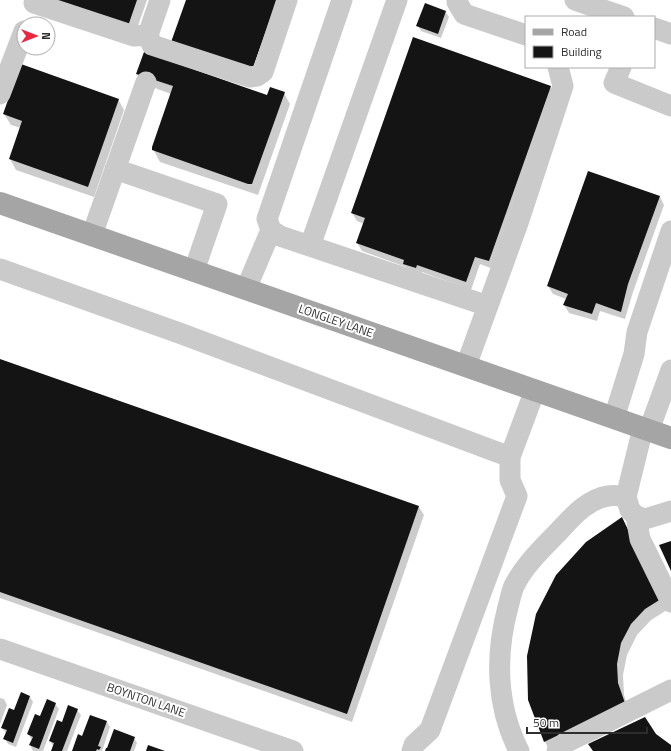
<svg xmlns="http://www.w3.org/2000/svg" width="671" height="751" viewBox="0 0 671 751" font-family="'Titillium Web',sans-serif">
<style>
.shadow{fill:#0003}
.building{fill:#141414}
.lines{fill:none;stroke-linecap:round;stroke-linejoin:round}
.minor{stroke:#cacaca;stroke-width:21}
.major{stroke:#a5a5a5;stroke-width:22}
.labels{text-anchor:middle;stroke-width:4;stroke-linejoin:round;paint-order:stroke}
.street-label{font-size:12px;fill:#2d2d2d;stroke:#fff}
</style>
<rect width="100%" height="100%" fill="#fff"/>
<!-- shadow -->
<path class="shadow" d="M46,0H147L133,40Z
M445,11L449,17L441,38L421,31L418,26Z
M138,73L268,96L284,93L290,104L258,195L160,162L153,149L171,94L144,84Z
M550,87L555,95L493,269L480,264L471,290L422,272L421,276L409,272L406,267L362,251L357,243L364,224L357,221L352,213Z
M118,99L124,110L94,197L16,170L10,159L21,128L11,125L4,114Z
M588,173L660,197L664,205L633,292L625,319L600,311L597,321L569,313L564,305L566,299L553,294L548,286Z
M0,360L419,507L424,515L352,722L0,598Z
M622,519L667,610L651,620L637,635L627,655L623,675L624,695L630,714L550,751L545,742L529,699Z
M21,694L30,697L33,702L16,747L8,744L5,739L6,733L2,728L15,711Z
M0,698L4,699L7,705L0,724Z
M55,704L59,709L43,751H33L30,745L32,740L28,734Z
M77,710L81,715L67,751H52L53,746L50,741L62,723Z
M107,722L110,727L102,751H73L83,737Z
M134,738L137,743L134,751H106Z"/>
<!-- building -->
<path class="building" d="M55,0H137L127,29Z
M186,0H277L251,73L170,45Z
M425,3L446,11L438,34L416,26Z
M413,37L551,86L489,261L475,257L466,282L417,265L416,268L403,264L404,260L356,243L365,218L351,213Z
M144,52L267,95L270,87L285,92L252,184H248L152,150V147L173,86L136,74Z
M21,64L119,99L88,187L9,159L22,121L3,114Z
M588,171L660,196L628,284L621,312L596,303L592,314L563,305L568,294L547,286Z
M0,359L419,506L347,714L0,592Z
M622,517L661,599L645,609L631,624L621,643L617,664L618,683L625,703L544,742L528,700L527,656L536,614L556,575L586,542Z
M671,541V571L659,545Z
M21,692L30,696L13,743L3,739L7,730L1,728L9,708L14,710Z
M47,699L56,703L39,749L29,745L33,737L27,734L35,714L40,716Z
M68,705L78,709L62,751H51L54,743L49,741L57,720L62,722Z
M90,715L107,721L98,746L101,747L99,750L97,749L96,751H72L78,734L82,736Z
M645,717L656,734L671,745V751H593L588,744Z
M114,729L135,737L130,751H105L106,748H107Z
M148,745L165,751H146Z"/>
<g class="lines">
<!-- minor -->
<path class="minor" d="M35,0L34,3L134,36L148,35
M160,0L148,35L152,45L250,77L257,76L263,72L287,0
M342,0L267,219L271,230L280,236L488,306
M457,0V2L464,14L526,35
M575,0L624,17
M654,28L671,34
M621,67L614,83L671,106
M0,94L24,31
M115,169L217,204L194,271
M92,235L146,82
M310,246L397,0
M0,269L182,334L510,457
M246,289L271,230
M466,366L518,223L563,86L558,67
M614,418L634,354L637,332L671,231
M643,428L626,497L630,510L636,516L645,519L671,511
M649,430L671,370
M636,516L640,539L671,602
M0,649L293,751
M412,751L414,745L430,730L517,496L510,480V457L535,390
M519,751C496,706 495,655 508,607C510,600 511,593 514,586C525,564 543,548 560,530C573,516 588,499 608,496C614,495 621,496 626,497
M557,751L565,743L671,690"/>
<!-- major -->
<path class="major" d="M0,203L671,438"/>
</g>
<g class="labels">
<!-- street labels -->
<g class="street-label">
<text transform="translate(336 321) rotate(19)" y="4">LONGLEY LANE</text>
<text transform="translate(146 700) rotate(19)" y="4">BOYNTON LANE</text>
</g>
</g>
<!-- legend -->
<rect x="525" y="16" width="130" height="52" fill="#ffffff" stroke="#ababab"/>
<rect x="533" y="29" width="20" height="6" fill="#a5a5a5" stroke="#ababab"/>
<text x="561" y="36" font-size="12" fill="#2d2d2d">Road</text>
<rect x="533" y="46" width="20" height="12" fill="#141414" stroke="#ababab"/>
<text x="561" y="56" font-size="12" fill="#2d2d2d">Building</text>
<!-- north arrow -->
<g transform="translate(36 36) rotate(90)"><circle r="19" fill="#ffffff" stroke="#ababab"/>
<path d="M0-3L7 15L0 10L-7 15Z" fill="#ed2640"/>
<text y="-6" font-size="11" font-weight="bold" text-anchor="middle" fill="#2d2d2d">N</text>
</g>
<!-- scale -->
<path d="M527 727v6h120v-6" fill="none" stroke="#2d2d2d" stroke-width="2"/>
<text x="533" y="727" font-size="12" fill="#2d2d2d" stroke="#ffffff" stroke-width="3" paint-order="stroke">50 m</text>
</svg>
